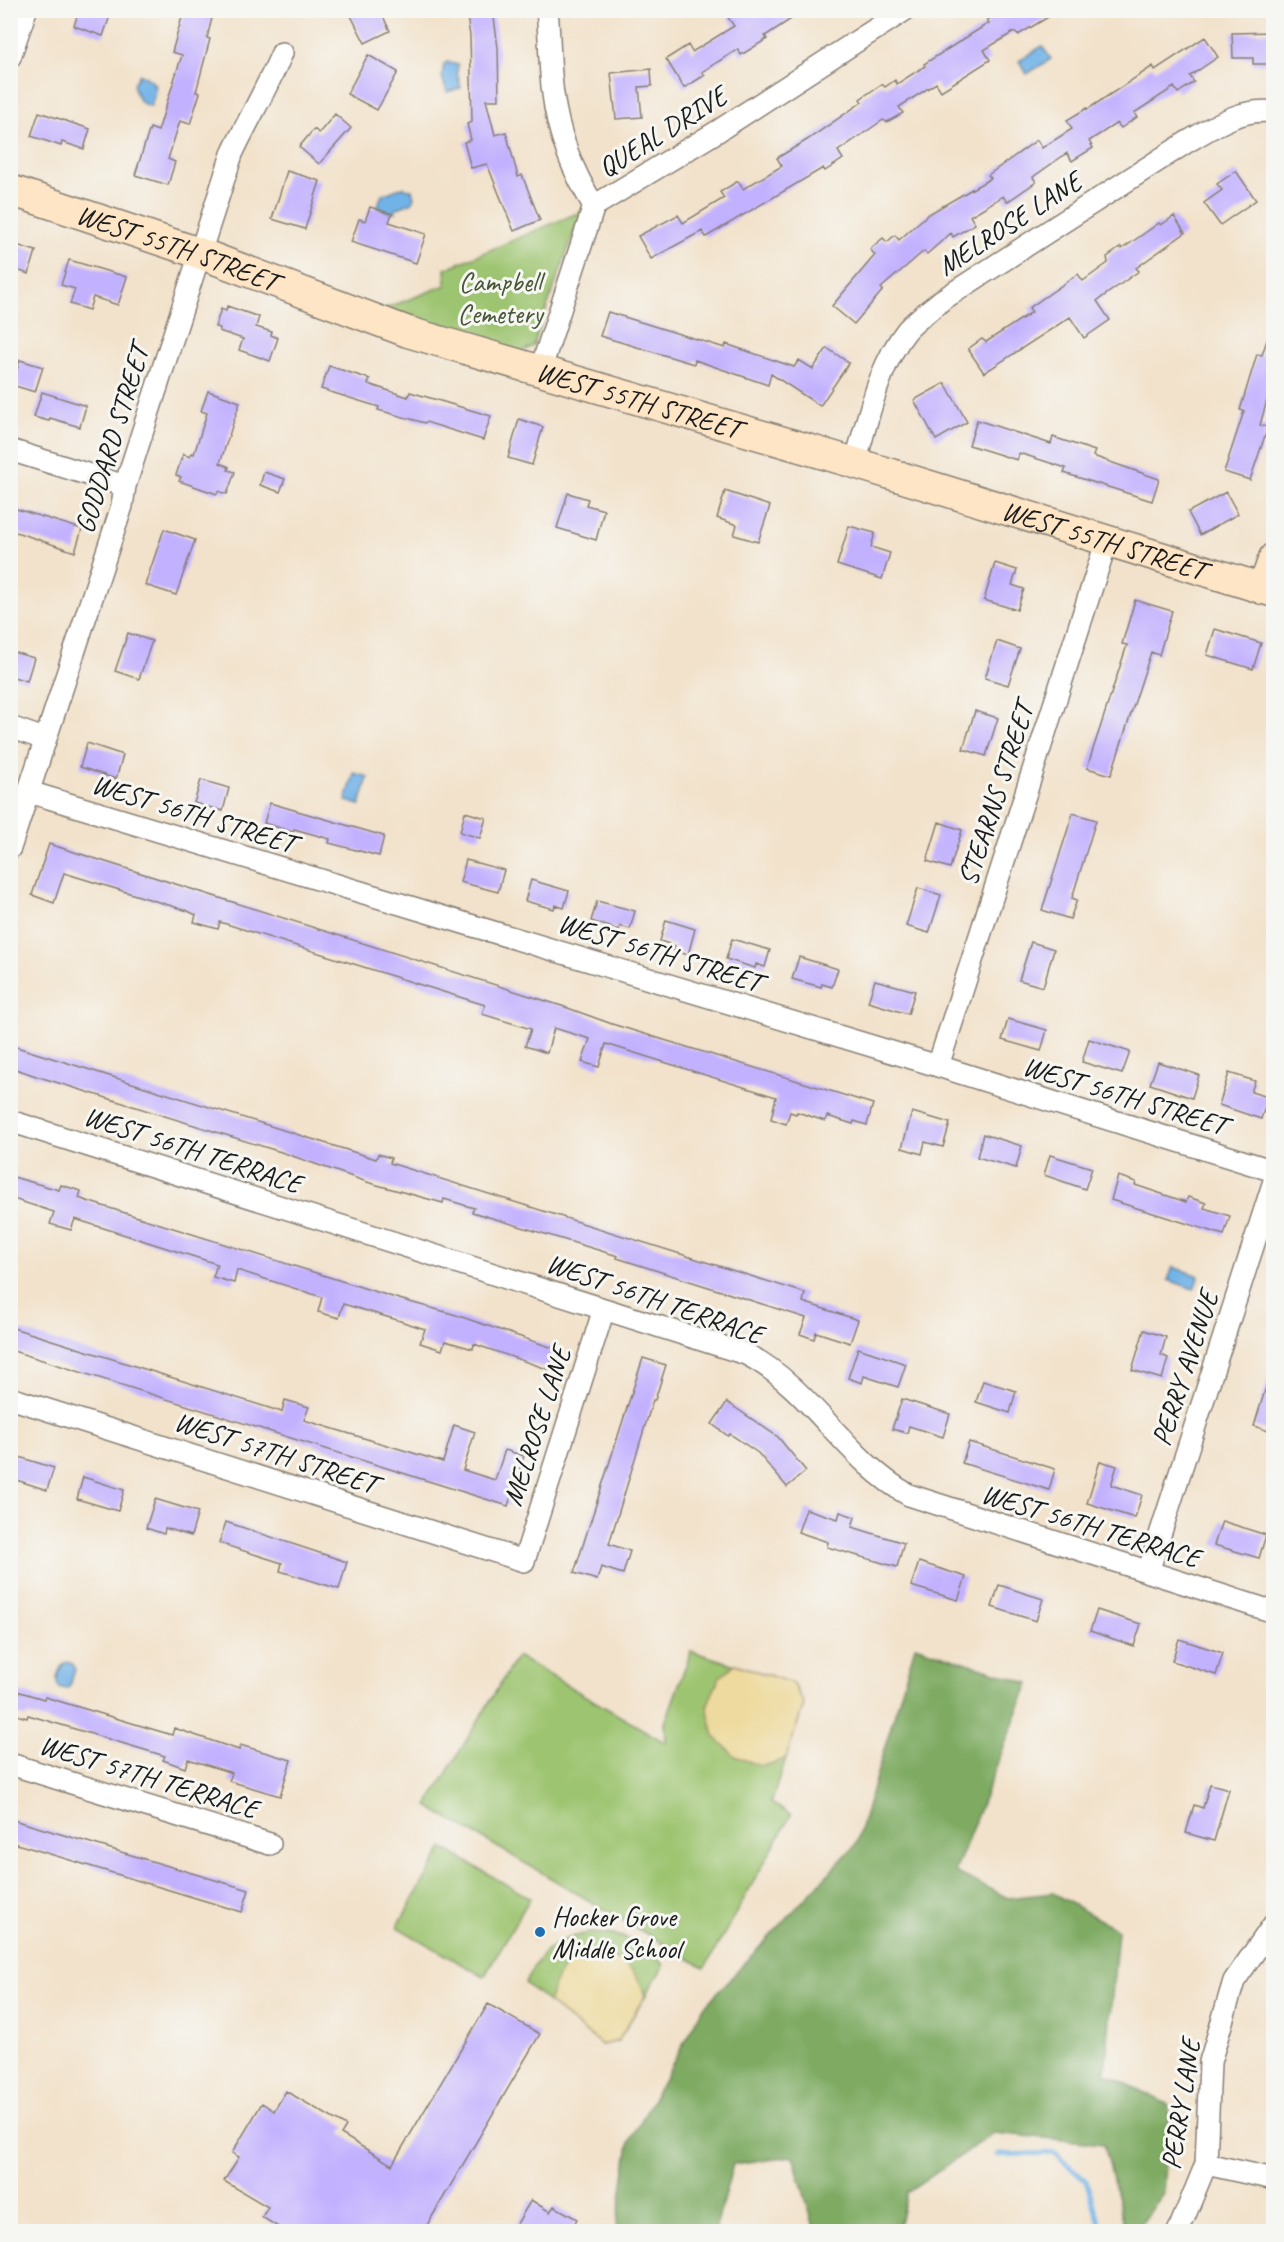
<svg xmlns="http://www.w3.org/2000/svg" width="1284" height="2242" viewBox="0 0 1284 2242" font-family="Caveat,sans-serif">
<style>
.green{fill:#9dc46f;stroke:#5c7046;stroke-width:1.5}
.forest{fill:#7eaa62;stroke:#4d633f;stroke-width:1.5}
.sand{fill:#eeda9e;stroke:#857b5d;stroke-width:1.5}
.water{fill:#72b3e7;stroke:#476882;stroke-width:1.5}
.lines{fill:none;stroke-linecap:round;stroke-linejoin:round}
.stream{stroke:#72b3e7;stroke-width:5}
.building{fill:#c2b1ff}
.street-casing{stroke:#877f74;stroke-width:24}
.secondary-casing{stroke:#877f74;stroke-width:33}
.street{stroke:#fff;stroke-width:21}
.secondary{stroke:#fde5c5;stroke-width:30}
.poi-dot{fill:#1f6fb2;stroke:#f6f6f2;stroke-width:2}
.labels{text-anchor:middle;stroke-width:6;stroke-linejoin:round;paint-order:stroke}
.street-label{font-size:28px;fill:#1c1c1c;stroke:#f6f6f2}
.park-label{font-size:28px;fill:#495739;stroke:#f6f6f2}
.poi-label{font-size:28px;fill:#1c1c1c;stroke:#f6f6f2;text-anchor:start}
</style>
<rect width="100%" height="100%" fill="#f6f6f2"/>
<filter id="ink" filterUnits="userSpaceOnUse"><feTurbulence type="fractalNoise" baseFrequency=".0167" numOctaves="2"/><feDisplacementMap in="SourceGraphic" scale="12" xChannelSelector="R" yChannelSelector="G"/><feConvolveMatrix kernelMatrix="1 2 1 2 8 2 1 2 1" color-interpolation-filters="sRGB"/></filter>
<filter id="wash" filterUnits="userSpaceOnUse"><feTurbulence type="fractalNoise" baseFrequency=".008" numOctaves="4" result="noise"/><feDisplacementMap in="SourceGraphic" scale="24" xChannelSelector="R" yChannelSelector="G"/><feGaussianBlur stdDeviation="1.35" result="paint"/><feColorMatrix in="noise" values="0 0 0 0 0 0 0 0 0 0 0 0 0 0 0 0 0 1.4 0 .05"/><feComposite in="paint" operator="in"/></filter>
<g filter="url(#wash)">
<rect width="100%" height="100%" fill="#f2e2cb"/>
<!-- green -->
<path class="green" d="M582,211L533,346L520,353L379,311L446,285L445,269Z
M691,1651L792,1683L804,1704L771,1803L791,1815L705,1968L427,1806L517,1656L666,1743L665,1723Z
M443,1848L530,1898L484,1977L397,1927Z
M589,1933C622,1934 641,1939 664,1965L618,2041L602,2045L525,1983C540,1951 554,1939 589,1933Z"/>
<!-- forest -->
<path class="forest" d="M915,1646L1029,1683L955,1872L1008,1898L1053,1893L1118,1930L1105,2073L1169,2105L1163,2194L1136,2231H1126L1104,2144L994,2133L907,2193L898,2231L851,2232L814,2227L793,2156L733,2164L715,2231H616L629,2143L703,2008L856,1844Z"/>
<!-- sand -->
<path class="sand" d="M735,1664L792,1683L804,1704L786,1758L775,1763L761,1766L735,1756L714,1736L707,1706L719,1678Z
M592,1954C620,1956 637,1968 645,1996L618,2041L602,2045L549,2003C554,1976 565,1960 592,1954Z"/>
<!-- water -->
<path class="water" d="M1042,46L1051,59L1027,74L1019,61Z
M447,62L458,65L457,73L461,88L447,92L442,77L444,64Z
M140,74C159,82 157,88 151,106C137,103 137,97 133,84Z
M403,187L412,190L414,197L411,203L395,209L396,212H389L377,207L382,195Z
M354,773L368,777L360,805L346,801Z
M1173,1267L1199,1276L1194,1289L1168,1280Z
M67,1662L73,1664L75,1669L70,1686L66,1689L59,1687C54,1680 59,1666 67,1662Z"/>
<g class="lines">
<!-- stream -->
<path class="stream" d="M997,2155L1054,2153L1086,2181L1103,2232"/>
</g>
<g id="blocks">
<!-- building -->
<path class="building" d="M79,10H112L103,36L74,26Z
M184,10H214L207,38L210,39L196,92L200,93L190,124L180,121L168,159L175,162L168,185L135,175L150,128L158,131L182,55L172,52Z
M348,10H380L390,31L365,43Z
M466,10H493L498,48L499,100H486L495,135L506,132L518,177L522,175L540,220L514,231L487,164L471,168L464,142L471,140L467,124L472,122L470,36Z
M736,10H805L765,36L767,39L741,55L738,49L702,72L705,75L684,88L666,59L688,45L692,52L734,26L727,16Z
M1003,10H1060L1018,35L1014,32L984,50L990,60L941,91L936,83L899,107L903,113L887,122L883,120L838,151L843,159L825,171L823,168L706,237L702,231L651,259L638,236L678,215L683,223L724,198L720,192L738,181L743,189L782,166L777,158L807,140L862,102L860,99L882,84L885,87L895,80L897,84L925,66L924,64L989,23L987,20Z
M1274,32V64H1253V58H1233L1232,33Z
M1205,37L1218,57L1190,76L1194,82L1178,93L1174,87L1134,113L1137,117L1121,128L1117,123L1089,141L1093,148L1072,161L1067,153L1033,177L1036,182L1007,202L1003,196L970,216L975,224L953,237L951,233L927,254L924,251L881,288L883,290L854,324L832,306L875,255L870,249L883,238L887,242L895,235L899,240L927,215L991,178L988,175L1037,140L1042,148L1072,129L1067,120L1087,108L1088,109L1153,66L1155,70Z
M368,55L398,72L377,110L347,94Z
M651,69L652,86L639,87L642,117L616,119L611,73Z
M39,112L90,129L84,149L62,142L61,146L31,136Z
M335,114L351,128L319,164L299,147L314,129L319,133Z
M287,171L320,181L305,229L272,219Z
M1236,171L1256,200L1220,225L1204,203L1222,190L1217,184Z
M370,207L392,214L389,222L426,234L416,263L351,242L359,219L365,221Z
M1174,216L1185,233L1136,268L1139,271L1097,301L1110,320L1084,338L1070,317L984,373L968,349L982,339L986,342L1032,312L1029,308L1078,274L1083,281L1108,263L1107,257L1121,247L1122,249L1159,223L1161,225Z
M10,243L36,251L29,274L10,268Z
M69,260L127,277L118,305L93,297L89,310L70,304L75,289L61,285Z
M227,306L259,317L256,327L272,332L271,335L278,338L270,361L239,350L243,339L219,331L220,328L215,327L221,309L226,311Z
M608,312L725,348L726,344L794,367L799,360L813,369L827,348L849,363L820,406L771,374L768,385L695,360L694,364L600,336Z
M1271,328H1274V394L1269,393L1260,425L1268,427L1250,480L1224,472L1244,411L1240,410L1257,354L1262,355Z
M20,360L43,367L35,392L12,385Z
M329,366L370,379L368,384L408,397L410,392L491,416L483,440L426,422L425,423L378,410L379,407L321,389Z
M945,383L967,422L936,440L914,400Z
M208,391L240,402L220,463L229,467L228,470L235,472L227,494L218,491L217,494L179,481L181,477L176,475L183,454L190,457L191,453L194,454L207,413L201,411Z
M42,392L86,406L80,427L50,418L49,421L34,417Z
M519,419L543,427L532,465L508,458Z
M977,420L1051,444L1053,437L1095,451L1093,456L1159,479L1152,501L1064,473L1066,468L1019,453L1017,460L969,445Z
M264,472L285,479L280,492L260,485Z
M725,491L770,506L758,542L734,535L737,525L717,518Z
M1226,492L1238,514L1200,535L1188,512Z
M568,493L588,499L586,505L604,510L596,540L557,528Z
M10,507L82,529L75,552L10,530Z
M849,526L875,533L871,547L890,553L882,579L837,565Z
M164,529L195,540L176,595L145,585Z
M995,563L1017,570L1012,585L1024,589L1017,610L984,600Z
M1135,600L1172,611L1159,655L1151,652L1111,775L1087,768L1127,645L1122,644Z
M1215,629L1261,643L1253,669L1207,655Z
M128,633L152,641L139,679L115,671Z
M997,641L1020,649L1008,685L985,678Z
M10,651L34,658L27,681L10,676Z
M975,711L998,718L986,756L963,749Z
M87,743L123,755L116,779L80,767Z
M201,780L229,788L223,811L194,803Z
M270,803L384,836L379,856L329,843L330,839L294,829L293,832L264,823Z
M465,812L486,818L480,838L460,832Z
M1073,813L1096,820L1072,898L1077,900L1070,919L1042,910Z
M939,822L962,830L950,868L927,861Z
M49,844L565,1007L612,1024L873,1104L867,1125L854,1121L853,1124L827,1116L825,1121L797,1112L796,1114L790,1112L786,1124L771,1119L776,1097L606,1044L599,1067L582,1062L590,1039L554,1028L547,1053L525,1046L531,1029L482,1014L485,1005L220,922L218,929L194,922L196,915L188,911L64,873L54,903L32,895Z
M466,860L504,870L498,892L460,882Z
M531,880L569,891L564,908L555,905L554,909L525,901Z
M918,888L941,895L929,933L906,926Z
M597,901L635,911L630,929L620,926L619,930L591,921Z
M666,920L695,929L688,955L673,950L675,946L660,941Z
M732,939L770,950L765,967L756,964L755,968L726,959Z
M1031,942L1054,949L1043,987L1019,980Z
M799,957L838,969L832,987L822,984L821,987L792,979Z
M875,980L915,991L908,1014L868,1002Z
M1008,1019L1047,1030L1041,1051L1002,1040Z
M1089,1039L1130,1052L1122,1074L1082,1062Z
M10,1045L376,1159L378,1154L391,1158L390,1163L805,1293L803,1302L858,1320L850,1343L816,1332L814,1339L800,1334L806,1318L617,1258L618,1256L472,1212L474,1208L444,1199L443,1203L370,1183L281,1152L36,1076L10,1067Z
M1158,1062L1199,1075L1192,1098L1150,1084Z
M1229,1073L1255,1081L1251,1092L1268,1097L1261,1119L1219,1105Z
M912,1112L950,1123L943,1147L925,1142L922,1154L902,1148Z
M983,1134L1022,1146L1016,1168L977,1157Z
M1050,1155L1092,1168L1085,1189L1044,1175Z
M10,1176L59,1190L61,1185L81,1191L79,1198L87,1201L399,1299L453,1314L556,1349L550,1370L474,1344L473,1349L445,1341L442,1350L420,1343L425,1329L394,1319L343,1304L339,1318L318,1312L322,1297L237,1270L234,1283L213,1277L217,1264L75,1219L71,1230L50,1224L54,1212L10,1198Z
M1118,1176L1136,1182L1135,1185L1186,1202L1188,1197L1206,1203L1204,1208L1230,1216L1224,1235L1111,1200Z
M10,1327L282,1412L285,1400L309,1407L304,1420L443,1462L454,1425L475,1432L463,1470L495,1480L505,1450L524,1456L508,1506L10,1350Z
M1144,1330L1166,1337L1161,1355L1168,1358L1162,1379L1132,1370Z
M858,1348L906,1364L898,1387L864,1376L862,1383L848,1378Z
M643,1358L666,1365L655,1400H653L609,1544L630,1551L623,1574L601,1567L597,1580L574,1573Z
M1270,1374L1274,1375V1433L1254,1426Z
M983,1381L1016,1391L1010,1413L976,1402Z
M902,1399L950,1414L943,1437L909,1426L907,1433L892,1429Z
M727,1402L778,1437L806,1471L787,1487L758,1453L730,1434L728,1436L712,1424Z
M969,1442L1055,1469L1049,1490L962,1463Z
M10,1454L54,1468L47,1490L10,1478Z
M1100,1461L1117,1466L1111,1485L1142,1495L1135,1518L1087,1503Z
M83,1477L124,1490L118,1511L77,1499Z
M155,1499L198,1512L191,1536L165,1528L164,1534L146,1528Z
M806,1509L838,1519L840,1512L855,1517L852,1527L904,1543L897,1567L827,1547L828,1542L798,1532Z
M1222,1521L1266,1535L1259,1558L1214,1545Z
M226,1522L347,1562L339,1589L280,1571L282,1563L219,1543Z
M919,1562L966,1577L958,1600L911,1586Z
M999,1585L1043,1599L1036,1621L992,1607Z
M1097,1610L1141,1624L1134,1646L1090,1631Z
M1179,1639L1223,1653L1216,1675L1172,1661Z
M10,1689L44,1699L45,1697L172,1735L174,1728L239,1750L240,1745L291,1760L280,1796L229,1781L232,1773L188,1759L185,1768L163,1760L165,1756L28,1715L27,1718L10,1713Z
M1210,1784L1229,1789L1214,1841L1186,1833L1194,1805L1203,1808Z
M10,1819L249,1890L242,1912L10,1842Z
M488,2004L540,2034L423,2232H286L262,2217L268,2207L224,2181L239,2157L232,2153L262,2103L274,2111L286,2091L346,2126L341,2134L392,2165Z
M531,2200L550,2212L554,2206L577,2219L570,2232H512Z"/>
</g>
</g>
<g filter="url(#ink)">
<use href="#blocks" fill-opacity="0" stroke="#877f74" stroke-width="1.5"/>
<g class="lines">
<!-- street casing -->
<g class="street-casing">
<path id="street" d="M547,10C550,38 549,66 553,94C558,134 573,172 594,206
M10,57L26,10
M540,371L594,206L718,131L905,10
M10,450L125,486
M855,463C868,420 878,366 907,330C917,319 930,310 942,300L1187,142C1213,127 1241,107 1274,112
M10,727L44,739
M29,792L938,1066L1274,1171
M10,848L122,506L125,486L232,154C248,120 267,88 282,53
M938,1066L1107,540
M10,1121L746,1354C811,1387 845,1460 909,1495L1274,1612
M10,1398L524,1561L604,1309
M1148,1572L1274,1181
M10,1764L270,1844
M1206,2164L1274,2179
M1178,2232L1206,2164L1210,2062L1234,1981L1274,1924"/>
</g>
<!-- secondary casing -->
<g class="secondary-casing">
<g id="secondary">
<path id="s1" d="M10,190L199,253L408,332L855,463L1274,592"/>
<path d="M1263,589L1274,558"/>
</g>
</g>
<!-- street -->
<use href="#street" class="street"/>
<!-- secondary -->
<use href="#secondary" class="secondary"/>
</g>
</g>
<!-- markers -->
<circle class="poi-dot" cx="540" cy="1932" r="6"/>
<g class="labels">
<!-- street labels -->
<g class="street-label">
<text transform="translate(662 131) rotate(-32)" y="10">QUEAL DRIVE</text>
<text transform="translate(1009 223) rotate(-33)" y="10">MELROSE LANE</text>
<text dy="10" stroke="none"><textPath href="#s1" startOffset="177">WEST 55TH STREET</textPath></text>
<text dy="10" stroke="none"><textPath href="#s1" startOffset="663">WEST 55TH STREET</textPath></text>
<text transform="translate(111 439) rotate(-73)" y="10">GODDARD STREET</text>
<text dy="10" stroke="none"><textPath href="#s1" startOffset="1149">WEST 55TH STREET</textPath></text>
<text transform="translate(995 794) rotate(-72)" y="10">STEARNS STREET</text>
<text transform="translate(194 813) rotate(17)" y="10">WEST 56TH STREET</text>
<text transform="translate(660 952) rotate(17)" y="10">WEST 56TH STREET</text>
<text transform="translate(1125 1095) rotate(17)" y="10">WEST 56TH STREET</text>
<text transform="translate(193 1149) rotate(18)" y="10">WEST 56TH TERRACE</text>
<text transform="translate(655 1298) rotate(19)" y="10">WEST 56TH TERRACE</text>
<text transform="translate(1184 1368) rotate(-72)" y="10">PERRY AVENUE</text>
<text transform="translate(536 1426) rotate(-72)" y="10">MELROSE LANE</text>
<text transform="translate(276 1452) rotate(18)" y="10">WEST 57TH STREET</text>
<text transform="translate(1091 1525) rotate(17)" y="10">WEST 56TH TERRACE</text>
<text transform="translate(149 1776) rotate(17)" y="10">WEST 57TH TERRACE</text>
<text transform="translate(1180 2104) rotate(-81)" y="10">PERRY LANE</text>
</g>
<!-- park labels -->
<g class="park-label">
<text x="500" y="291">Campbell<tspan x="500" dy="32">Cemetery</tspan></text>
</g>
<!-- poi labels -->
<g class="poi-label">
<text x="552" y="1926">Hocker Grove<tspan x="552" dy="32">Middle School</tspan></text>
</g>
</g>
<!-- margin -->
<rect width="1284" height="2242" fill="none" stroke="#f6f6f2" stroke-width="36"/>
</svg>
